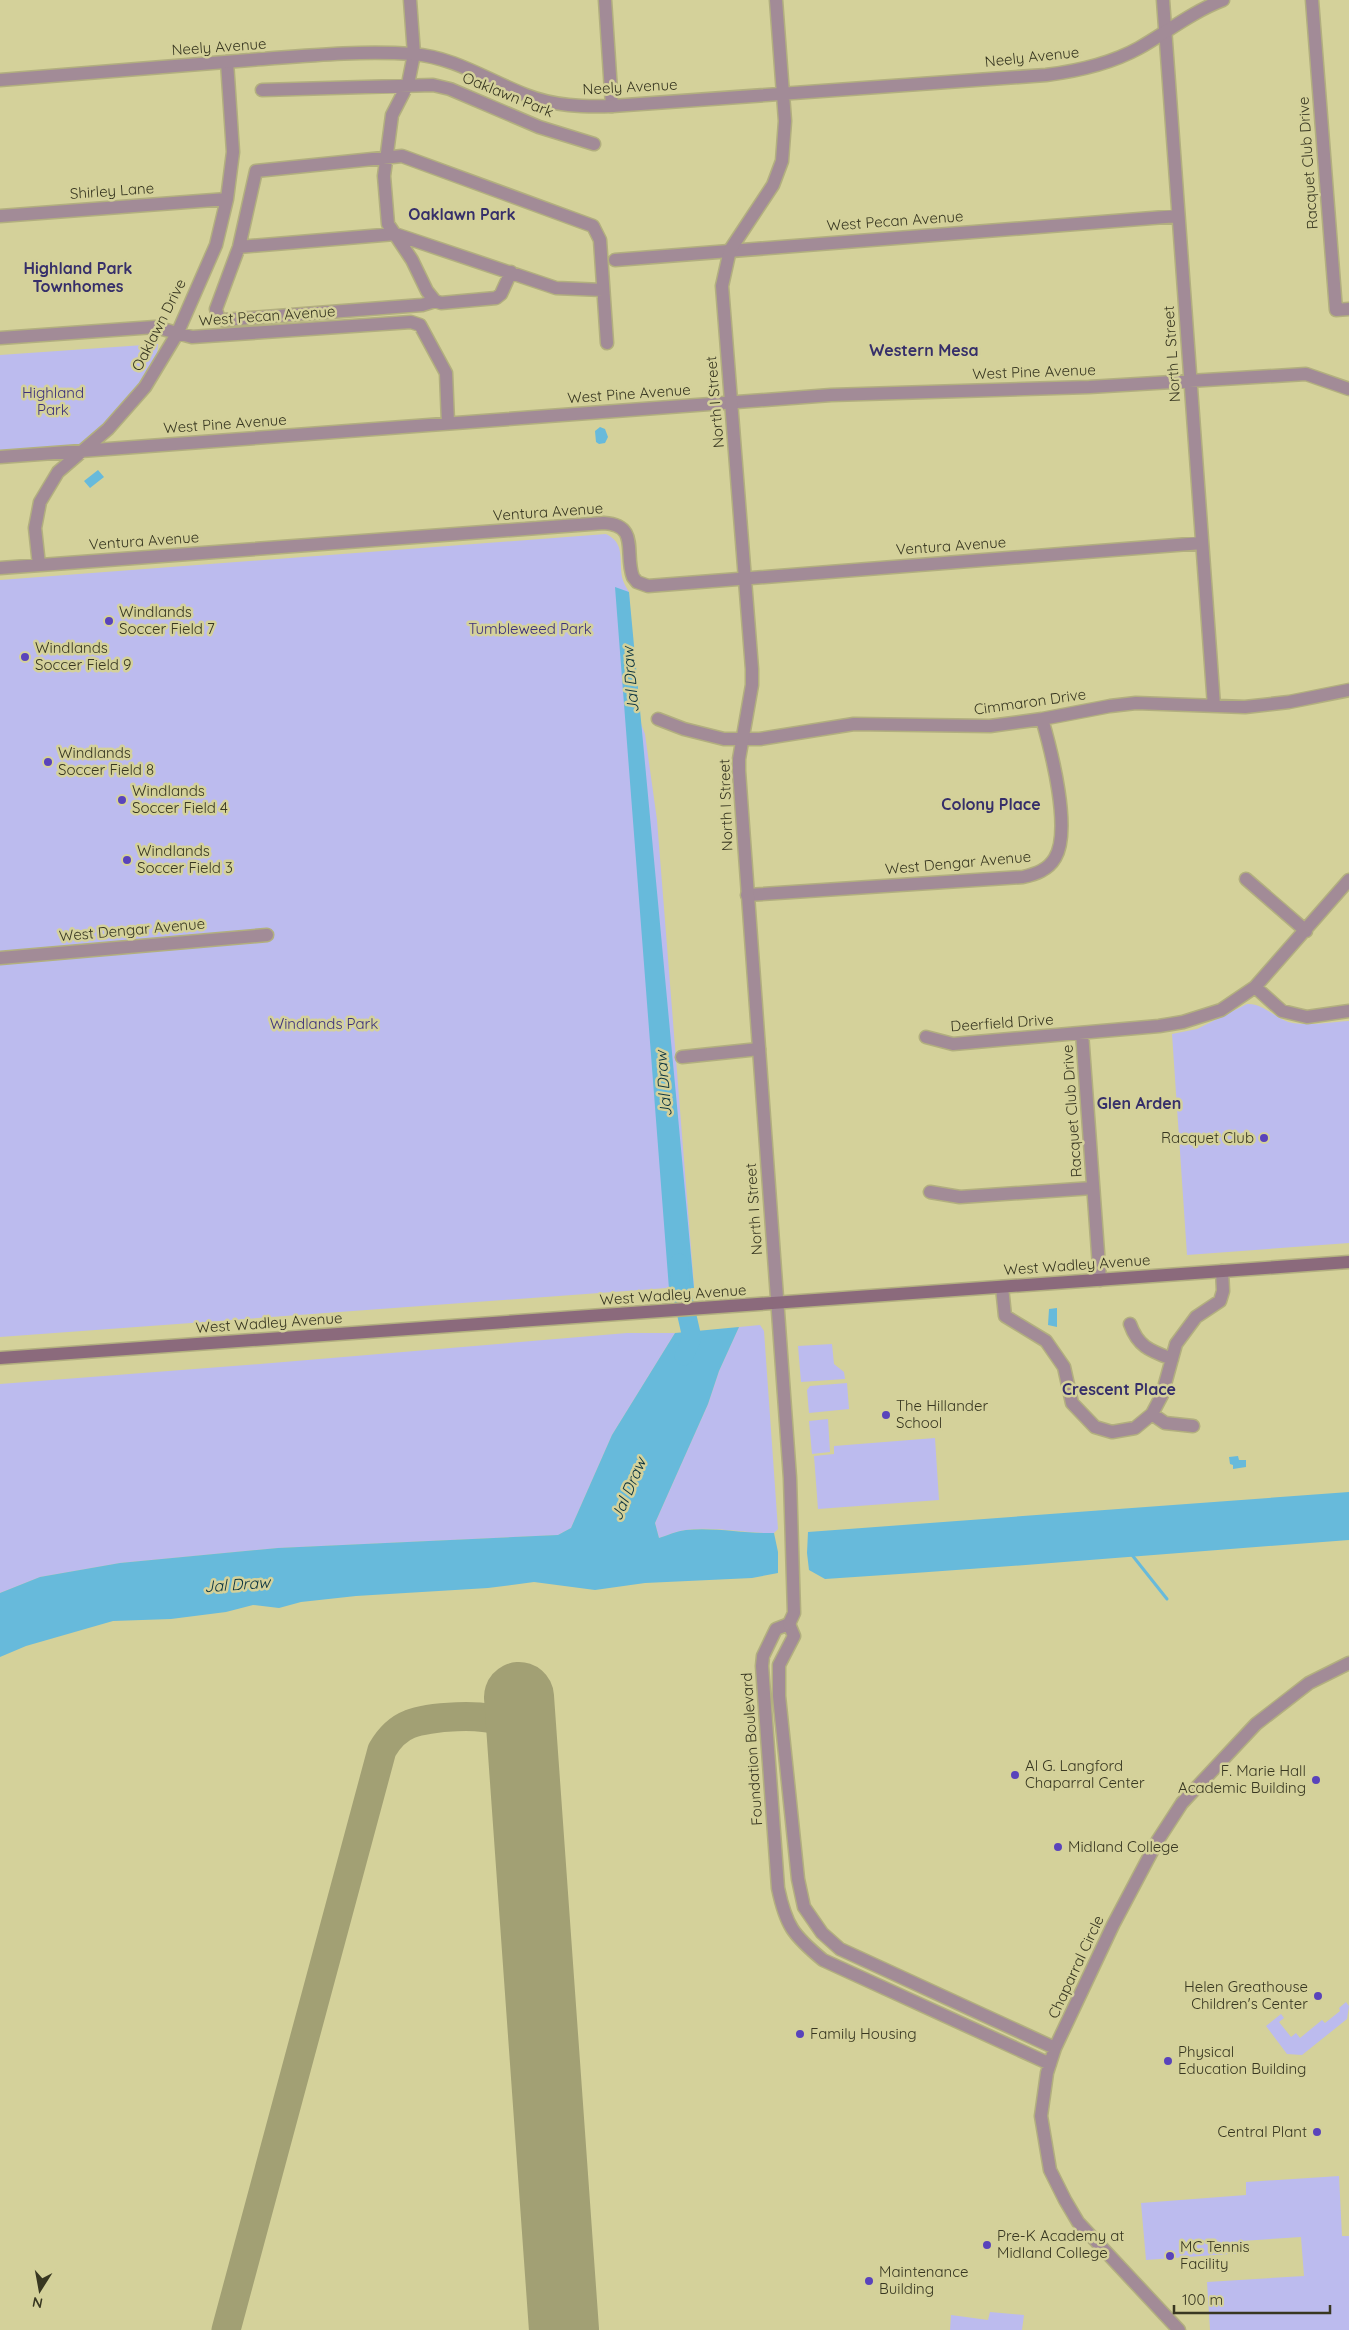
<svg xmlns="http://www.w3.org/2000/svg" width="1349" height="2330" viewBox="0 0 1349 2330" font-family="Quicksand,sans-serif">
<style>
.green{fill:#bcbbee}
.water{fill:#67badb}
.lines{fill:none;stroke-linecap:round;stroke-linejoin:round}
.stream{stroke:#67badb;stroke-width:3}
.river{stroke:#67badb;stroke-width:19}
.taxiway{stroke:#a2a074;stroke-width:29}
.runway{stroke:#a2a074;stroke-width:70}
.minor-casing{stroke:#b2af7f;stroke-width:15}
.tertiary-casing{stroke:#b2af7f;stroke-width:15}
.secondary-casing{stroke:#b2af7f;stroke-width:15}
.minor{stroke:#a28b97;stroke-width:12}
.tertiary{stroke:#a28b97;stroke-width:12}
.secondary{stroke:#8b6a7c;stroke-width:12}
.poi-dot{fill:#5943bb;stroke:#d4d19a;stroke-width:2}
.labels{text-anchor:middle;stroke-width:5;stroke-linejoin:round;paint-order:stroke}
.street-label{font-size:15px;fill:#383721;stroke:#d4d19a}
.park-label{font-size:15px;fill:#3b2f7b;stroke:#d4d19a}
.poi-label{font-size:15px;fill:#383721;stroke:#d4d19a;text-anchor:start}
.neighbourhood-label{font-size:16px;font-weight:bold;fill:#362f6a;stroke:#d4d19a}
.water-label{font-size:16px;font-style:italic;fill:#08313e;stroke:#d4d19a}
</style>
<rect width="100%" height="100%" fill="#d4d19a"/>
<!-- green -->
<path class="green" d="M158,344L156,371L82,451L0,456V355Z
M606,534C625,543 619,558 622,577C623,582 626,587 629,592L636,711L645,734L657,820L694,1286L0,1337V580Z
M1247,1004C1265,1003 1275,1020 1293,1023C1311,1026 1332,1022 1349,1021V1243L1187,1255L1172,1034L1197,1029Z
M760,1325L764,1331L778,1529L774,1533C745,1534 716,1526 686,1530C677,1531 668,1535 659,1538L655,1523L708,1404L719,1371L739,1327Z
M627,1333H675L612,1435L571,1528L558,1535L278,1548L120,1563L40,1577L0,1593V1384L260,1364Z
M832,1344L834,1364L844,1372L845,1379L801,1382L798,1346Z
M847,1383L849,1409L809,1413L807,1390L810,1386Z
M828,1419L830,1452L812,1454L809,1421Z
M935,1438L939,1500L818,1509L814,1456L834,1454V1446Z
M1346,2002L1349,2006L1347,2019L1302,2055L1287,2054L1266,2026L1281,2014L1284,2018L1279,2022L1291,2037L1296,2033L1300,2038L1322,2020L1325,2023L1340,2011L1339,2008Z
M1339,2176L1342,2236H1349V2330H1210L1207,2282L1304,2276L1301,2237L1242,2241L1243,2253L1146,2260L1141,2203L1246,2195V2182Z
M990,2312L1024,2315L1022,2330H950L951,2315L988,2320Z"/>
<!-- water -->
<path class="water" d="M600,427L605,429L608,437L605,443L599,444L596,442L595,431Z
M98,470L104,477L90,488L84,481Z
M615,587L629,592L694,1288L669,1289Z
M1057,1308V1327L1048,1325L1049,1309Z
M739,1327L719,1371L708,1404L655,1523L659,1538C668,1535 677,1531 686,1530C716,1527 745,1534 774,1533L778,1552V1573L752,1578L645,1583L595,1590L534,1582L488,1588L356,1596L301,1602L279,1608L253,1605L226,1612L171,1619L113,1621L26,1646L0,1657V1593L40,1577L120,1563L278,1548L558,1535L571,1528L612,1435L675,1333Z
M1238,1456L1239,1460H1246V1467L1233,1469V1465L1230,1464L1229,1457Z
M1349,1492V1540C1174,1553 1000,1568 825,1579L809,1570L807,1553L808,1532Z"/>
<g class="lines">
<!-- stream -->
<path class="stream" d="M1132,1555L1167,1599"/>
<!-- river -->
<path class="river" d="M679,1263L680,1285L692,1338L684,1356"/>
<!-- taxiway -->
<path class="taxiway" d="M226,2330L382,1750C389,1738 397,1729 410,1724C427,1717 487,1712 502,1723C513,1732 519,1747 524,1760"/>
<!-- runway -->
<path class="runway" d="M519,1697L564,2330"/>
<!-- minor casing -->
<g class="minor-casing">
<path id="minor" d="M605,0L612,106
M1163,0L1214,706
M1312,0L1336,310L1349,309
M414,54L408,84L392,115L384,176L388,224L412,260L427,291L435,301L441,303L496,298L501,294L511,272
M262,90L433,85L450,89L539,127L594,144
M0,216L227,199
M239,247L395,234L556,288L603,290
M615,260L1178,216
M435,301L422,305L223,320L218,317L216,309L239,247L256,171L402,156L593,226L600,240L607,343
M0,338L155,327L192,337L411,322L420,325L446,373L448,423
M0,457L831,395L1089,387L1306,374L1349,389
M39,565L35,528L40,502L58,472L108,429L145,387L177,334L216,245L227,199L233,152L227,62
M0,568L604,523C640,525 624,554 633,577L637,582L648,586L1202,543
M658,719L684,729L724,739H760L854,724L990,726L1042,719L1110,706L1136,703L1245,707L1289,702L1349,690
M1246,879L1306,931
M747,895L1023,877C1036,874 1048,870 1055,858C1072,830 1051,750 1042,719
M0,958L267,935
M1255,987L1282,1011L1307,1017L1349,1011
M1082,1033L1100,1280
M926,1037L953,1044L1159,1026L1183,1022L1221,1010L1255,987L1349,880
M682,1057L759,1049
M930,1192L960,1197L1093,1188
M1002,1287L1005,1316L1046,1341L1064,1367L1072,1403L1095,1427L1112,1432L1135,1428L1152,1414L1162,1395L1176,1344L1196,1317L1220,1301L1223,1291L1222,1271
M1130,1324C1138,1347 1151,1351 1172,1359
M1152,1414L1165,1423L1193,1426
M1050,2064L823,1960C793,1935 786,1926 778,1888L762,1666L763,1656L776,1629L789,1624L794,1636L779,1665V1696L798,1879L804,1907L822,1933L840,1949L1055,2048
M1179,2330L1078,2222L1065,2200L1050,2170L1041,2116L1047,2073L1055,2048L1113,1925L1158,1840L1182,1803L1256,1724L1309,1683L1349,1663"/>
</g>
<!-- tertiary casing -->
<g class="tertiary-casing">
<path id="tertiary" d="M410,0L414,54
M776,0L785,121L782,161L773,185L730,250L722,286L752,669V685L739,759V771L790,1478L794,1613L789,1624
M0,80C83,74 166,67 250,60C303,56 359,50 413,54C454,57 489,81 526,95C554,106 583,107 612,106L1046,75C1078,71 1110,64 1139,48C1167,32 1192,12 1223,0"/>
</g>
<!-- secondary casing -->
<g class="secondary-casing">
<path id="secondary" d="M0,1358L1349,1262"/>
</g>
<!-- minor -->
<use href="#minor" class="minor"/>
<!-- tertiary -->
<use href="#tertiary" class="tertiary"/>
<!-- secondary -->
<use href="#secondary" class="secondary"/>
</g>
<!-- markers -->
<g class="poi-dot">
<circle cx="109" cy="621" r="5"/>
<circle cx="25" cy="657" r="5"/>
<circle cx="48" cy="762" r="5"/>
<circle cx="122" cy="800" r="5"/>
<circle cx="127" cy="860" r="5"/>
<circle cx="1264" cy="1138" r="5"/>
<circle cx="886" cy="1415" r="5"/>
<circle cx="1015" cy="1775" r="5"/>
<circle cx="1316" cy="1780" r="5"/>
<circle cx="1058" cy="1847" r="5"/>
<circle cx="1318" cy="1996" r="5"/>
<circle cx="800" cy="2034" r="5"/>
<circle cx="1168" cy="2061" r="5"/>
<circle cx="1317" cy="2132" r="5"/>
<circle cx="987" cy="2245" r="5"/>
<circle cx="1170" cy="2256" r="5"/>
<circle cx="869" cy="2281" r="5"/>
</g>
<g class="labels">
<!-- street labels -->
<g class="street-label">
<text transform="translate(219 47) rotate(-4)" y="5">Neely Avenue</text>
<text transform="translate(1032 57) rotate(-6)" y="5">Neely Avenue</text>
<text transform="translate(630 87) rotate(-3)" y="5">Neely Avenue</text>
<text transform="translate(508 95) rotate(22)" y="5">Oaklawn Park</text>
<text transform="translate(1308 163) rotate(-94)" y="5">Racquet Club Drive</text>
<text transform="translate(112 191) rotate(-4)" y="5">Shirley Lane</text>
<text transform="translate(895 221) rotate(-4)" y="5">West Pecan Avenue</text>
<text transform="translate(267 316) rotate(-4)" y="5">West Pecan Avenue</text>
<text transform="translate(159 325) rotate(-63)" y="5">Oaklawn Drive</text>
<text transform="translate(1172 354) rotate(-94)" y="5">North L Street</text>
<text transform="translate(1034 372) rotate(-2)" y="5">West Pine Avenue</text>
<text transform="translate(629 394) rotate(-4)" y="5">West Pine Avenue</text>
<text transform="translate(715 402) rotate(-95)" y="5">North I Street</text>
<text transform="translate(225 424) rotate(-4)" y="5">West Pine Avenue</text>
<text transform="translate(548 512) rotate(-4)" y="5">Ventura Avenue</text>
<text transform="translate(144 541) rotate(-4)" y="5">Ventura Avenue</text>
<text transform="translate(951 546) rotate(-4)" y="5">Ventura Avenue</text>
<text transform="translate(1030 702) rotate(-8)" y="5">Cimmaron Drive</text>
<text transform="translate(726 805) rotate(-92)" y="5">North I Street</text>
<text transform="translate(958 863) rotate(-5)" y="5">West Dengar Avenue</text>
<text transform="translate(132 930) rotate(-5)" y="5">West Dengar Avenue</text>
<text transform="translate(1002 1023) rotate(-4)" y="5">Deerfield Drive</text>
<text transform="translate(1072 1111) rotate(-94)" y="5">Racquet Club Drive</text>
<text transform="translate(754 1209) rotate(-94)" y="5">North I Street</text>
<text transform="translate(1077 1265) rotate(-4)" y="5">West Wadley Avenue</text>
<text transform="translate(673 1295) rotate(-4)" y="5">West Wadley Avenue</text>
<text transform="translate(269 1323) rotate(-4)" y="5">West Wadley Avenue</text>
<text transform="translate(752 1749) rotate(-94)" y="5">Foundation Boulevard</text>
<text transform="translate(1076 1967) rotate(-65)" y="5">Chaparral Circle</text>
</g>
<!-- park labels -->
<g class="park-label">
<text x="53" y="398">Highland<tspan x="53" dy="17">Park</tspan></text>
<text x="530" y="634">Tumbleweed Park</text>
<text x="324" y="1029">Windlands Park</text>
</g>
<!-- poi labels -->
<g class="poi-label">
<text x="119" y="617">Windlands<tspan x="119" dy="17">Soccer Field 7</tspan></text>
<text x="35" y="653">Windlands<tspan x="35" dy="17">Soccer Field 9</tspan></text>
<text x="58" y="758">Windlands<tspan x="58" dy="17">Soccer Field 8</tspan></text>
<text x="132" y="796">Windlands<tspan x="132" dy="17">Soccer Field 4</tspan></text>
<text x="137" y="856">Windlands<tspan x="137" dy="17">Soccer Field 3</tspan></text>
<text x="1254" y="1143" text-anchor="end">Racquet Club</text>
<text x="896" y="1411">The Hillander<tspan x="896" dy="17">School</tspan></text>
<text x="1025" y="1771">Al G. Langford<tspan x="1025" dy="17">Chaparral Center</tspan></text>
<text x="1306" y="1776" text-anchor="end">F. Marie Hall<tspan x="1306" dy="17">Academic Building</tspan></text>
<text x="1068" y="1852">Midland College</text>
<text x="1308" y="1992" text-anchor="end">Helen Greathouse<tspan x="1308" dy="17">Children's Center</tspan></text>
<text x="810" y="2039">Family Housing</text>
<text x="1178" y="2057">Physical<tspan x="1178" dy="17">Education Building</tspan></text>
<text x="1307" y="2137" text-anchor="end">Central Plant</text>
<text x="997" y="2241">Pre-K Academy at<tspan x="997" dy="17">Midland College</tspan></text>
<text x="1180" y="2252">MC Tennis<tspan x="1180" dy="17">Facility</tspan></text>
<text x="879" y="2277">Maintenance<tspan x="879" dy="17">Building</tspan></text>
</g>
<!-- neighbourhood labels -->
<g class="neighbourhood-label">
<text x="462" y="220">Oaklawn Park</text>
<text x="78" y="274">Highland Park<tspan x="78" dy="18">Townhomes</tspan></text>
<text x="924" y="356">Western Mesa</text>
<text x="991" y="810">Colony Place</text>
<text x="1139" y="1109">Glen Arden</text>
<text x="1119" y="1395">Crescent Place</text>
</g>
<!-- water labels -->
<g class="water-label">
<text transform="translate(630 680) rotate(-95)" y="6">Jal Draw</text>
<text transform="translate(663 1084) rotate(-95)" y="6">Jal Draw</text>
<text transform="translate(628 1489) rotate(-67)" y="6">Jal Draw</text>
<text transform="translate(237 1584) rotate(-4)" y="6">Jal Draw</text>
</g>
</g>
<!-- north arrow -->
<g transform="translate(40 2290) rotate(191)" stroke="#d4d19a" stroke-width="4" paint-order="stroke">
<path d="M0-4L9 19L0 12L-9 19Z" fill="#383721"/>
<text y="-8" font-size="14" font-weight="bold" text-anchor="middle" fill="#383721">N</text>
</g>
<!-- scale -->
<path d="M1174 2305v8h156v-8" fill="none" stroke="#383721" stroke-width="2.5"/>
<text x="1182" y="2305" font-size="15" fill="#383721" stroke="#d4d19a" stroke-width="4" paint-order="stroke">100 m</text>
</svg>
